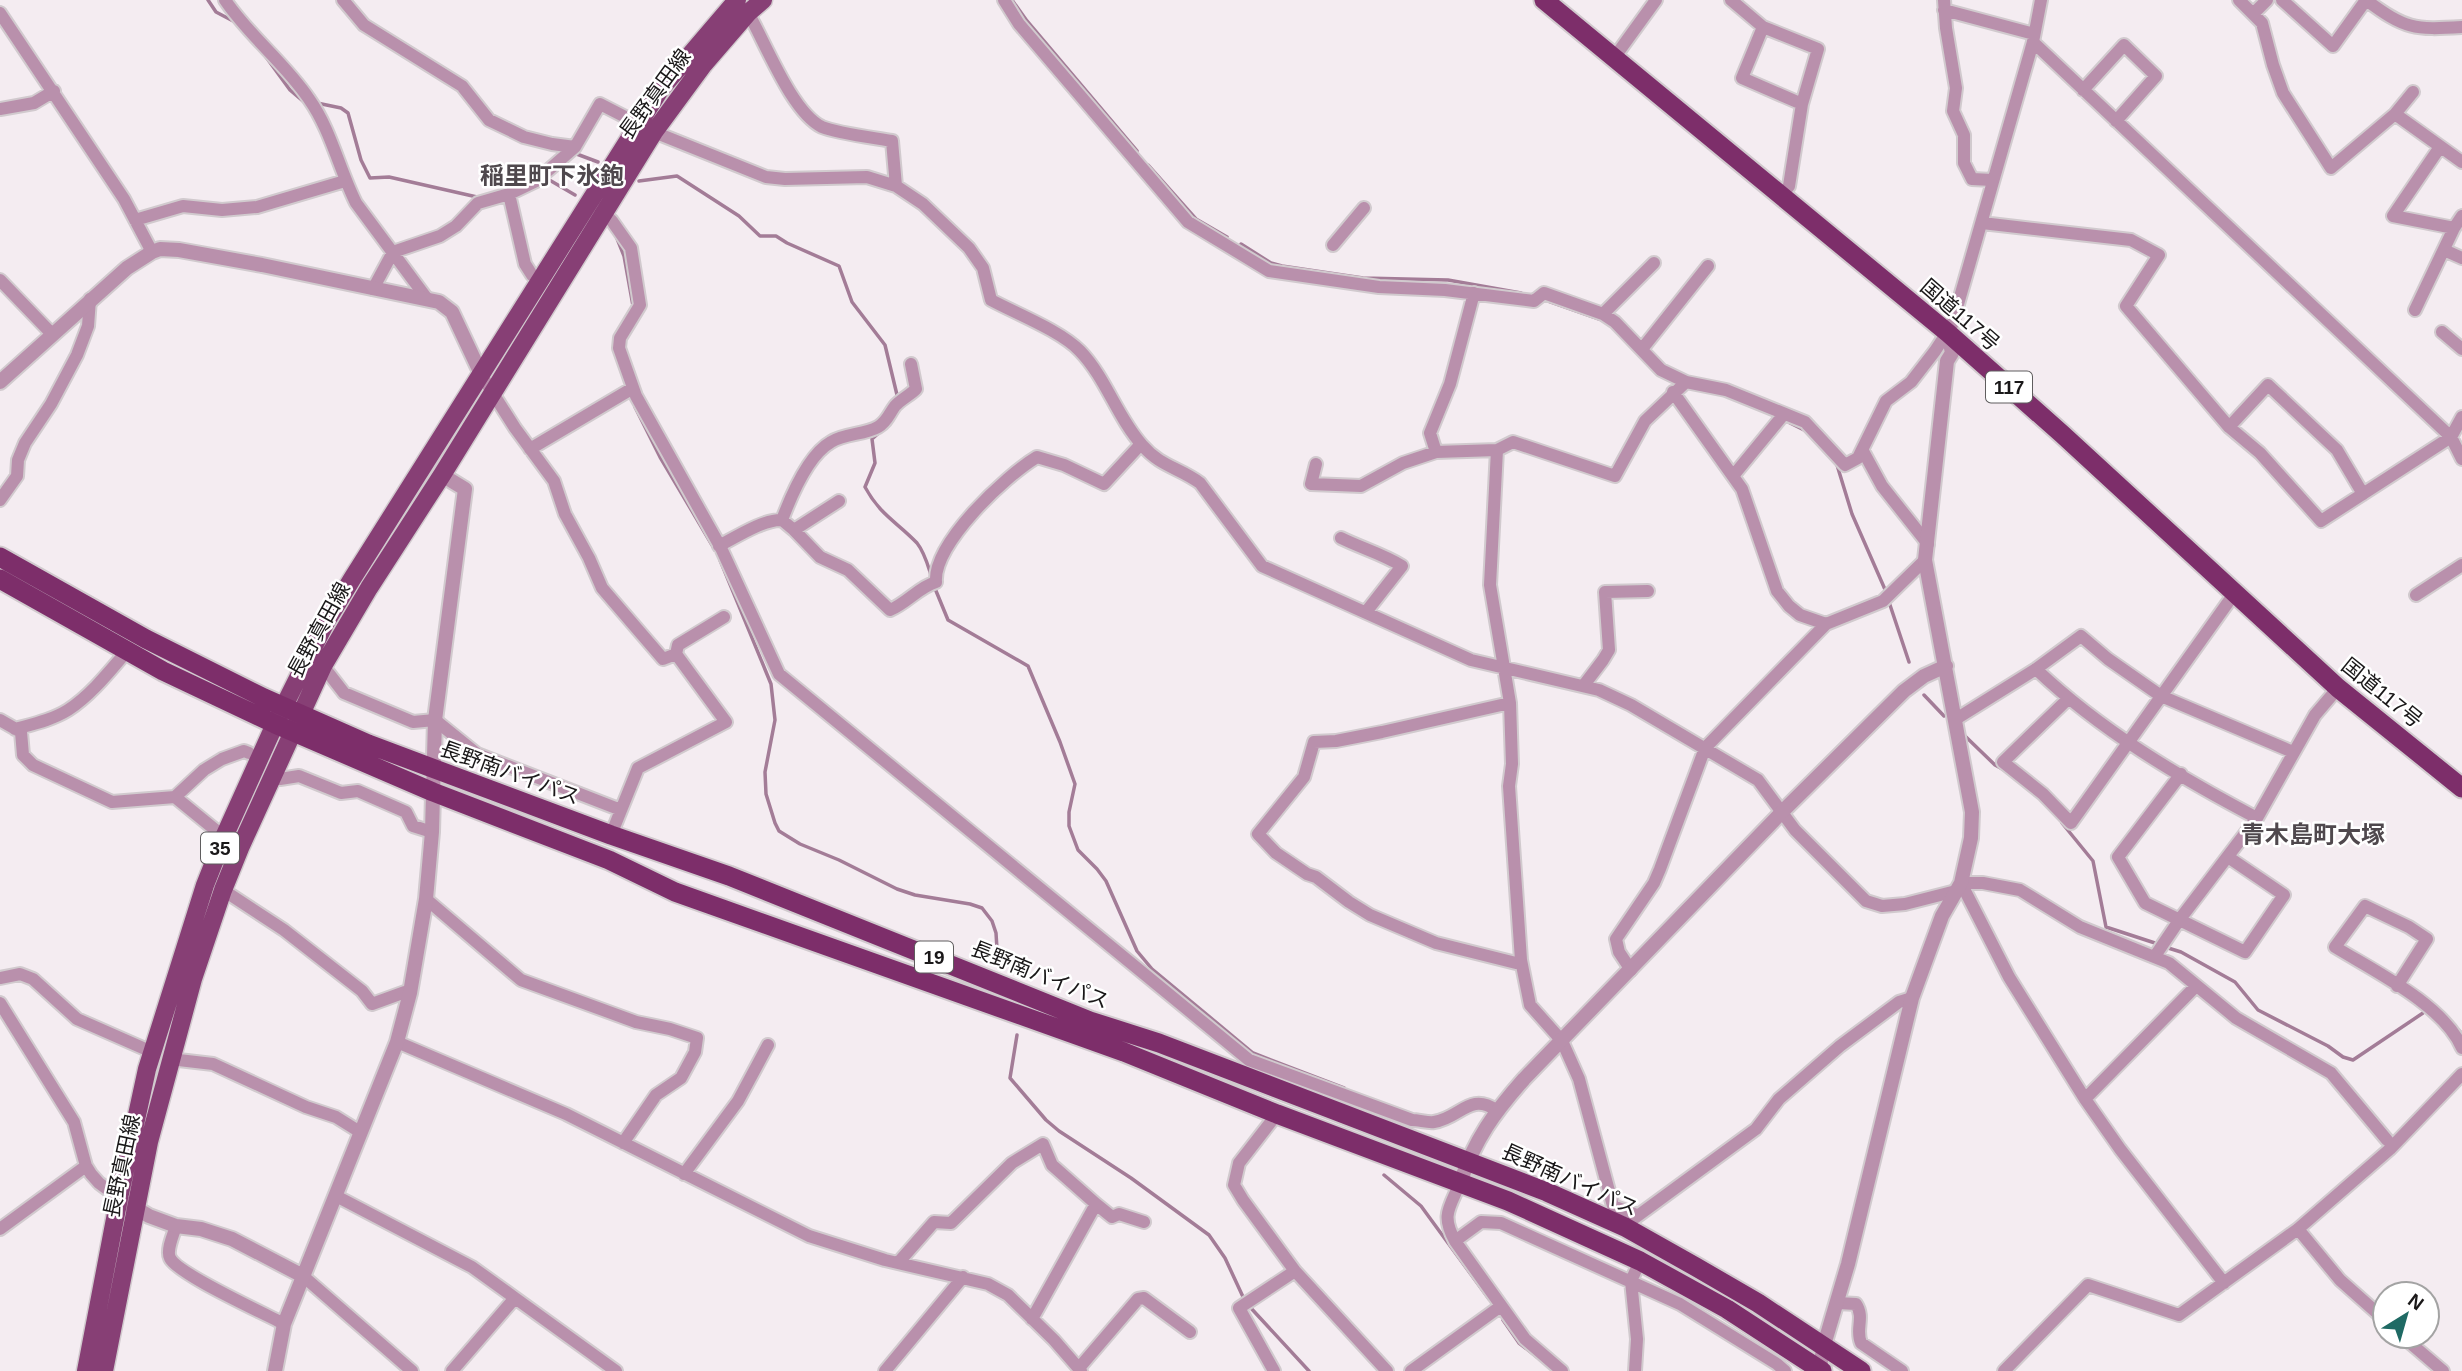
<svg xmlns="http://www.w3.org/2000/svg" width="2462" height="1371" viewBox="0 0 2462 1371" font-family="Helvetica,'Noto Sans JP',sans-serif">
<style>
.lines{fill:none;stroke-linecap:round;stroke-linejoin:round}
.stream{stroke:#a37c97;stroke-width:3.5}
.minor-casing{stroke:#d1cace;stroke-width:16}
.tertiary-casing{stroke:#d1cace;stroke-width:18}
.primary-casing{stroke:#d1cace;stroke-width:21}
.trunk-casing{stroke:#d1cace;stroke-width:23}
.minor{stroke:#b990ac;stroke-width:12}
.tertiary{stroke:#b990ac;stroke-width:14}
.primary{stroke:#873f75;stroke-width:18}
.trunk{stroke:#7d2e6a;stroke-width:19}
.labels{text-anchor:middle;stroke-width:5;stroke-linejoin:round;paint-order:stroke}
.shield{fill:#fff;stroke:#5f5d5e;stroke-width:2}
.shield-label{font-size:19px;font-weight:bold;fill:#1a1819}
.street-label{font-size:21px;fill:#1a1819;stroke:#fff}
.quarter-label{font-size:24px;font-weight:bold;fill:#4f484d;stroke:#fff}
</style>
<rect width="100%" height="100%" fill="#f4ecf1"/>
<g class="lines">
<!-- stream -->
<path class="stream" d="M208,0L216,12L235,22
M1012,0L1027,21L1137,151
M266,57L290,90L304,102
M317,103L341,108L348,113L361,160L370,178L389,177L477,197
M574,153L598,162
M1148,165L1196,219L1227,237
M546,178L575,195
M639,181L677,176L739,216L760,236H776L787,243L839,266L852,302L885,345L898,399
M616,236L624,256L633,306
M1241,244L1271,263L1282,266L1363,278L1448,280L1521,293
M1548,301L1602,320
M635,407L660,457L715,550
M1786,421L1806,431
M881,431L872,439L875,463L865,487C880,515 897,522 917,543C925,553 928,566 932,578
M1837,465L1852,514L1887,594
M720,560L771,684L775,720L765,772L766,794L775,823L779,831L800,844L839,860L897,889L915,895L970,904L982,908L992,921L996,933L998,965
M934,586L948,620L1028,666L1060,742L1075,784L1069,812V826L1078,850L1097,869L1106,881L1137,951L1152,969L1253,1053L1344,1088
M1889,602L1909,662
M1924,695L1944,716
M1965,736L1995,765L2006,771
M2062,823L2093,861L2106,927L2158,944
M2165,947L2181,952L2235,982L2258,1010L2328,1046L2343,1057L2353,1060L2423,1013
M2454,1025L2462,1034
M1017,1035L1010,1078L1046,1120L1059,1131L1131,1178L1209,1235L1225,1258L1244,1299
M1384,1175L1421,1206L1489,1299
M1249,1306L1309,1371
M1503,1320L1519,1343L1537,1357"/>
<!-- minor casing -->
<g class="minor-casing">
<path id="minor" d="M225,0C249,36 285,63 309,99C331,130 339,169 356,203L428,300
M343,0L364,25L462,86L489,120L524,137L552,144L575,147L600,104L639,124
M1004,0L1019,24L1188,222L1269,271L1379,287L1445,290L1534,301L1544,293L1603,314L1615,322L1661,370L1686,382L1726,390L1805,422L1845,465L1858,458L1886,401L1911,382L1935,351L1952,325L2033,42L2041,0
M1731,0L1763,27L1818,49L1802,104L1789,186L1782,195
M1944,0L1946,28L1956,88L1953,111L1964,135V163L1972,179L1992,180
M2239,0L2262,23L2273,65L2283,93L2331,168L2395,114L2462,162
M2282,0L2333,46L2366,0
M2366,0C2405,29 2414,30 2462,27
M746,9C764,39 791,112 822,127C836,133 875,138 892,141L896,186
M1944,10L2034,34
M0,13L124,199L152,252
M2254,13L2267,0
M1763,27L1742,78L1802,104
M2033,42L2451,437L2462,459
M1614,58L1656,0
M2083,90L2124,45L2156,76L2116,121
M0,109L34,103L54,91
M2395,114L2413,92
M654,132L766,177L785,179L867,177L896,186L923,204L969,248L983,268L991,300C1017,314 1061,331 1080,351C1106,378 1117,417 1142,445C1161,467 1178,467 1200,483L1262,566L1471,660L1599,690L1631,705L1758,780L1795,830L1866,901L1882,906L1905,904L1956,891
M2440,147L2393,216L2454,228
M509,194L525,264L532,275L542,279
M603,212L612,221L631,248L640,305L620,338L619,348L636,396L721,548L779,674L1249,1060L1412,1120C1419,1120 1428,1123 1434,1122C1460,1118 1470,1092 1496,1110
M135,220L183,206L222,210L257,207L345,181
M1982,223L2131,240L2159,255L2126,306L2229,427L2260,453L2321,521L2451,437L2462,417
M1333,245L1364,208
M2444,250L2462,258
M0,280L52,334
M373,289L393,252L440,236L456,226L478,203L509,194L536,181L575,147
M2415,310L2454,228L2462,216
M1603,314L1654,263
M2442,332L2462,349
M1642,349L1708,266
M482,376L515,428L554,481L565,514L589,558L602,588L663,659L676,654L726,722L638,768L611,835
M1673,392L1742,489L1777,591L1789,606L1800,615L1826,624
M2229,427L2268,385L2337,450L2363,494
M530,449L633,388
M1497,450L1490,585L1510,703L1512,764L1509,786L1521,960L1530,1005L1562,1041L1579,1079L1613,1206L1637,1215
M1863,451L1882,486L1928,544
M1436,452L1430,433L1450,384L1474,293
M1316,464L1311,484L1361,486L1403,463L1436,452L1497,450L1513,442L1615,476L1645,421L1686,382
M1733,476L1784,414
M0,500L17,476L18,460L25,443L51,404L77,355L88,326L90,299
M839,501L794,530L782,520C791,496 808,455 831,442C845,433 864,435 878,427C887,422 889,414 895,406C900,400 910,395 916,389L911,364
M794,530L820,557L848,570L890,610C907,603 919,587 936,582C933,544 1005,476 1037,457L1064,465L1104,484L1141,444
M1341,538C1361,548 1383,554 1402,566L1366,612
M719,546C736,537 764,519 782,520
M2416,595L2462,565
M676,654L678,645L724,617
M323,666L344,693L413,722L435,720L477,754L621,810
M2036,669C2100,730 2179,777 2257,818L2315,715L2338,688
M1584,685L1603,660L1609,650L1605,592L1648,591
M2068,699L2003,762L2043,794L2071,823L2234,594
M1510,703L1382,732L1336,741L1314,742L1304,777L1258,834L1276,853L1307,874L1316,877L1349,902L1370,915L1436,943L1516,963L1521,960
M1956,719L2036,669L2081,636L2108,659L2161,696L2293,752
M0,720L21,732L23,755L33,765L112,802L175,797L204,770L222,759L244,751L249,753
M15,729C33,724 52,720 68,710C91,695 109,672 127,651
M2181,774L2118,857L2145,903L2245,952L2284,895L2228,857
M271,776L280,779L299,776L341,793L358,791L406,812L413,826L432,832
M175,797L224,837
M223,890L284,930L362,991L372,1004L405,992L410,993
M426,899L521,980L636,1022L670,1029L697,1038L695,1052L681,1078L656,1095L623,1143
M2155,956L2180,919L2257,818
M1631,970L1619,952L1616,939L1654,883L1660,869L1705,748L1826,624L1883,601L1925,560
M0,978L20,974L33,979L77,1019L152,1052
M2397,986L2427,939L2409,927L2365,906L2335,947C2374,971 2444,1005 2462,1048
M0,1003L74,1122L86,1166L91,1174L99,1183L119,1198
M397,1042L566,1114L809,1236L885,1260L988,1284L1008,1295L1054,1340L1081,1371
M170,1059L213,1064L306,1107L336,1117L360,1132
M2085,1099L2196,986
M1277,1114L1239,1163L1234,1185L1243,1200L1295,1271L1387,1371
M684,1174L738,1101L768,1045
M1460,1183C1449,1209 1441,1215 1455,1241L1525,1339L1562,1371
M336,1196L472,1267L515,1298L452,1371
M1632,1220L1756,1129L1779,1099L1840,1046L1899,1002L1912,998
M176,1226C174,1233 166,1250 170,1258C177,1274 264,1313 284,1324
M0,1229L86,1166
M2298,1229L2340,1280L2385,1320
M1455,1241L1481,1222L1501,1223L1680,1304L1777,1364L1785,1371
M898,1263L934,1222L951,1223L1012,1163L1043,1144L1052,1165L1096,1204
M303,1276L412,1371
M2224,1283L2120,1149L2085,1099L2009,977L1961,883H1983L2020,890L2080,927L2169,963L2236,1018L2331,1073L2387,1140
M515,1298L616,1371
M1838,1303L1856,1304C1865,1318 1855,1329 1861,1343L1902,1371
M1032,1319L1096,1204L1112,1217L1119,1214L1144,1222
M2402,1336L2443,1371
M1079,1368L1138,1299L1144,1298L1190,1332
M885,1371L963,1277
M1274,1371L1239,1308L1295,1271
M1411,1371L1501,1306
M1635,1371L1637,1339L1631,1281L1640,1261
M2004,1371L2088,1285L2179,1315L2298,1229L2390,1149L2462,1074"/>
</g>
<!-- tertiary casing -->
<g class="tertiary-casing">
<path id="tertiary" d="M0,382L127,268L152,252L160,249L179,250L262,265L439,302L452,312L482,376
M1460,1183C1475,1139 1494,1113 1524,1079L1782,812L1904,691L1924,676L1946,666
M129,1204L149,1216L176,1226L201,1229L232,1239L303,1276
M275,1371L284,1324L397,1042L410,993L426,899L432,832L435,720L465,489L442,475
M1819,1371L1824,1345L1848,1264L1912,998L1942,916L1961,883L1971,838L1972,812L1925,560L1947,361L1952,353L1948,333"/>
</g>
<!-- primary casing -->
<g class="primary-casing">
<path id="primary" d="M86,1371L119,1198L147,1069L205,885L224,837L275,724L326,622L352,579L660,90L737,0
M104,1371L149,1142L193,979L223,890L240,848L323,666L369,588L442,475L654,132L704,64L748,13L763,0"/>
</g>
<!-- trunk casing -->
<g class="trunk-casing">
<path id="trunk" d="M1544,0L1948,333L2062,434L2338,688L2462,788
M0,557L146,639L264,698L368,744L611,835L729,876L1090,1021L1159,1043L1547,1192L1625,1227L1696,1267L1758,1303L1861,1371
M0,579L163,671L275,724L433,792L609,860L675,892L1124,1052L1277,1114L1508,1201L1640,1261L1727,1309L1822,1371"/>
</g>
<!-- minor -->
<use href="#minor" class="minor"/>
<!-- tertiary -->
<use href="#tertiary" class="tertiary"/>
<!-- primary -->
<use href="#primary" class="primary"/>
<!-- trunk -->
<use href="#trunk" class="trunk"/>
</g>
<g class="labels">
<!-- shield labels -->
<g class="shield">
<rect x="1986" y="371.5" width="46" height="31" rx="5"/>
<rect x="201" y="832.5" width="38" height="31" rx="5"/>
<rect x="915" y="941.5" width="38" height="31" rx="5"/>
</g>
<g class="shield-label">
<text x="2009" y="394">117</text>
<text x="220" y="855">35</text>
<text x="934" y="964">19</text>
</g>
<!-- street labels -->
<g class="street-label">
<text transform="translate(655 94) rotate(-54)" y="7">長野真田線</text>
<text transform="translate(1960 315) rotate(41)" y="7">国道117号</text>
<text transform="translate(319 630) rotate(-61)" y="7">長野真田線</text>
<text transform="translate(2382 693) rotate(39)" y="7">国道117号</text>
<text transform="translate(510 773) rotate(20)" y="7">長野南バイパス</text>
<text transform="translate(1040 975) rotate(22)" y="7">長野南バイパス</text>
<text transform="translate(122 1166) rotate(-78)" y="7">長野真田線</text>
<text transform="translate(1570 1180) rotate(24)" y="7">長野南バイパス</text>
</g>
<!-- quarter labels -->
<g class="quarter-label">
<text x="552" y="184">稲里町下氷鉋</text>
<text x="2313" y="843">青木島町大塚</text>
</g>
</g>
<!-- north arrow -->
<g transform="translate(2406 1315) rotate(37)"><circle r="33" fill="#ffffff" stroke="#a3a3a3" stroke-width="2"/>
<path d="M0-5L12 26L0 18L-12 26Z" fill="#1f6a64"/>
<text y="-10" font-size="19" font-weight="bold" text-anchor="middle" fill="#1a1819">N</text>
</g>
</svg>
